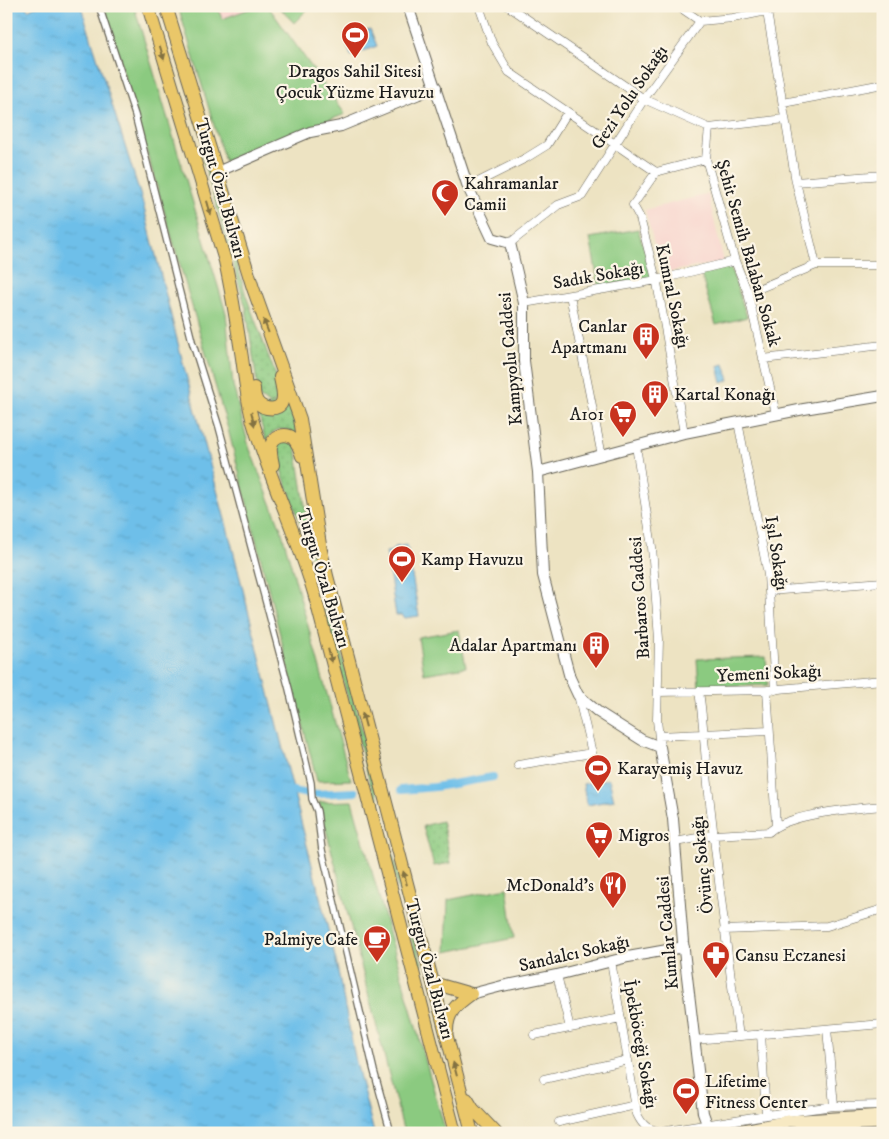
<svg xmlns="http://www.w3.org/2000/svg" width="889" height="1139" viewBox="0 0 889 1139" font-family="'IM FELL DW Pica',serif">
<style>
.built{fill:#f7d0ca}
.grass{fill:url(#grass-dots);stroke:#54734e}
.park{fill:#8bca80;stroke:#54734e}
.water{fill:url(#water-ripples);stroke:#456e82}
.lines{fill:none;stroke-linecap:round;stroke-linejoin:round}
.canal{stroke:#6ebfe9;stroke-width:8}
.pedestrian-casing{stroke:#656256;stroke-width:8}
.minor-casing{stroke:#656256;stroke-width:9}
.tertiary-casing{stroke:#656256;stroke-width:12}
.secondary-casing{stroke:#656256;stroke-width:13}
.trunk-casing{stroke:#656256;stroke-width:14}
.pedestrian{stroke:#fff;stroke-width:5.5}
.minor{stroke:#fff;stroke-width:8}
.tertiary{stroke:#fff;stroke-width:10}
.secondary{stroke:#f7e9c3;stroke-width:11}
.trunk{stroke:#eac769;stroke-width:12}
.oneway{fill:#837242}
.labels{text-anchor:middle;stroke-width:4.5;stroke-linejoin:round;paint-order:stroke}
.poi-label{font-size:18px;fill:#1c1c1c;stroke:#fcf5e5;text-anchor:start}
.street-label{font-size:18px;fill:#1c1c1c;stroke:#fcf5e5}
</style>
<defs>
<pattern id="grass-dots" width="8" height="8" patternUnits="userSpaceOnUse" patternTransform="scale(1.25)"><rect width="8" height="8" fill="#8bca80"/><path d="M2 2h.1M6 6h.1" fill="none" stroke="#77ad6e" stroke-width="1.8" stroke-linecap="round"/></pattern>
<pattern id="water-ripples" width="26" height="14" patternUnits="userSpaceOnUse" patternTransform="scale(1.25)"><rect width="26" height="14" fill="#6ebfe9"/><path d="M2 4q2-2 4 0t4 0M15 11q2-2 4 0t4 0" fill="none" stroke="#5fa4c7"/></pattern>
</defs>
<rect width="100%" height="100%" fill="#fcf5e5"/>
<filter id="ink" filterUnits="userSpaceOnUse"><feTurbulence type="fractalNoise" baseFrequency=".02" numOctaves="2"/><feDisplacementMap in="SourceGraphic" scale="10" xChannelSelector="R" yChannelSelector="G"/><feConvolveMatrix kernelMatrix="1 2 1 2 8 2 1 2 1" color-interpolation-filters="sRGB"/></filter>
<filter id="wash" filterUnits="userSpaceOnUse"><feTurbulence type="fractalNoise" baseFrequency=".0096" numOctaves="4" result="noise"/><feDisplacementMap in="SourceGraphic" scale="20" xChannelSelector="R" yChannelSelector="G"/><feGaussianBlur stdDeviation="1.12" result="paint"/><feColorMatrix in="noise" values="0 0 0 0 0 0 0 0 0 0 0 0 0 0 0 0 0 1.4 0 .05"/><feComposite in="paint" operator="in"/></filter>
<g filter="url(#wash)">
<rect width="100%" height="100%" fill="#ede3c2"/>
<!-- built -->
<path class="built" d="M217,6H257L222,19Z
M708,194L724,262L662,273L645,210Z"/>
<!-- grass -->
<path class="grass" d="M204,145L246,296L281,389L282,397L271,405L259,397L246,308L199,146Z
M288,401L290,405L297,434C282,427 275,426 266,442L257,408Z
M282,438L296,446L308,525L317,565L365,740L382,814L422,964L418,965L311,559L302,528L274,450Z
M442,821L451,863L434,866L423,826Z"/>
<!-- park -->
<path class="park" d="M104,6H134L226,313L233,385L249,447L281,529L351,780L317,781L228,429Z
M178,6H217L222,19L257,6H268L345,114L225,162Z
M284,6H311L294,23L281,9Z
M638,229L653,277L599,286L590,238Z
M730,266L747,317L716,325L701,274Z
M459,630L466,667L424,674L418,637Z
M766,657L768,685L699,688L697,659Z
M352,801L446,1133H404L319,802Z
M507,888L514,938L446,952L448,900Z"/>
<!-- water -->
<path class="water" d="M6,6H26L28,10L35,6H81L142,200L184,367L231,542L336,961L356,1062L374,1133H6Z
M370,29L377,46L351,56L347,46L366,39L363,31Z
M724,364L729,380L722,383L718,366Z
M407,545L419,616L405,618L402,615H396L386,552L392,551L394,547Z
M609,779L614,800L587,805L583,784Z"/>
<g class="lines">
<!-- canal -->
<path class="canal" d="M401,790L435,787L493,777
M293,791L308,794
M317,794L355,792"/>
</g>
</g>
<g filter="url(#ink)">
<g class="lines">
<!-- pedestrian casing -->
<g class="pedestrian-casing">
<path id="pedestrian" d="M99,6L135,115L192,341L219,427L289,689L311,783L312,799L317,811L322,850L374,1071L391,1133"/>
</g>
<!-- minor casing -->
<g class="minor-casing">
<path id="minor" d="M479,6L492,43L509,72L656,172L706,159
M508,6L644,99L709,128L785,119
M678,6L700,21
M766,6L796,182
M783,103L883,84
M709,128L706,159L735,261L748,293L776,414
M656,172L633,205L640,218L657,283L684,433
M468,187L526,158L547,145L567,113
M510,243L558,205L582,196L644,99L700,21L733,18L792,6
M816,265L796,182L883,175
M748,293L816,265H883
M570,295L602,456
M524,303L657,280L735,261
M763,359L883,345
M738,422L768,575L775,690
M636,446L652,547L659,639L657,720L660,747
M769,591L883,582
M767,690L776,825
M699,691C704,725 705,759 709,794C718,875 727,955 739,1036
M658,692L767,690L883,680
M659,736L769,731
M518,765L592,753L578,695
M675,842L714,835L769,832C787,814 856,808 883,806
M724,930L827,926L883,909
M611,961L637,1114C643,1127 648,1129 661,1132L766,1115L834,1106L883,1105
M557,975L570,1028
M827,1029L834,1106
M761,1034L766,1115
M534,1035L621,1018
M694,1040L883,1024
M544,1079L628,1060
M559,1122L636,1105"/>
</g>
<!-- tertiary casing -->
<g class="tertiary-casing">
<path id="tertiary" d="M408,6L468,187L492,238L510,243L524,303V361L538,472L543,575L570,678L578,695L598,712L642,740L660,747L673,819L683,942L703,1113L707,1124
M217,172L310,132L341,126L436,87
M538,472L684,433L804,409L883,396
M471,994L502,986L557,975L628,957L684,947"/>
</g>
<!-- secondary casing -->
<g class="secondary-casing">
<path id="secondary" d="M729,1133L788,1121L883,1115
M785,1133L859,1124L883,1123"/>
</g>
<!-- trunk casing -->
<g class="trunk-casing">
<path id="trunk" d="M148,6L225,261C232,293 237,325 242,358C245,379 247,401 253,422C270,480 297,535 314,593L455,1133
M166,6L253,288L300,419L321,551L327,576L472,1133
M254,388C254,393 255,399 258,403C264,410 279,411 282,402C285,394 281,385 280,377
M273,465C272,459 270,452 271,446C273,436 285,432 293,438C298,443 300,450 302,456
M433,983L471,994
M447,1031C447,1012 457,1004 471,994
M467,1099L473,1109L496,1133"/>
</g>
<!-- pedestrian -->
<use href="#pedestrian" class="pedestrian"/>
<!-- minor -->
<use href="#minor" class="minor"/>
<!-- tertiary -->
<use href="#tertiary" class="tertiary"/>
<!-- secondary -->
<use href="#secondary" class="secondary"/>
<!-- trunk -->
<use href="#trunk" class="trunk"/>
</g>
<!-- one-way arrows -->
<defs><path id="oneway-solid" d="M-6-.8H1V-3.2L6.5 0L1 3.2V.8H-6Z" transform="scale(1.25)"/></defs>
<g class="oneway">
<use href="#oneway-solid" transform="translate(162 53) rotate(73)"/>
<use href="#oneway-solid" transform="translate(209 208) rotate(74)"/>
<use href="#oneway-solid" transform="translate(266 326) rotate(-111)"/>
<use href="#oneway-solid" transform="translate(253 419) rotate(76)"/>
<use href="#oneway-solid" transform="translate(330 656) rotate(75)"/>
<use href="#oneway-solid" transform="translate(364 720) rotate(-105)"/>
<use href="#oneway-solid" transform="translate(405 878) rotate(-105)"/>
<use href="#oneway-solid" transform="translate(455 1069) rotate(-105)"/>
</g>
</g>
<!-- icons -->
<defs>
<g id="stadium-pin" transform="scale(1.4375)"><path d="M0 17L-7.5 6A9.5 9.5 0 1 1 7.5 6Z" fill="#c8321e" stroke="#fcf5e5"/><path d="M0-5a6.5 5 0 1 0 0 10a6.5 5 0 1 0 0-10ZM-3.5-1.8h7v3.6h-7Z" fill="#fff"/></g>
<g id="mosque-pin" transform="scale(1.4375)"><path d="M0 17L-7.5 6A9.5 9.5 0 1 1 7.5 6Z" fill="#c8321e" stroke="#fcf5e5"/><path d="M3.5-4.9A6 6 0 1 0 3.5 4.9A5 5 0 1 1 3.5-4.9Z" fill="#fff"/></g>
<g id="building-pin" transform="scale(1.4375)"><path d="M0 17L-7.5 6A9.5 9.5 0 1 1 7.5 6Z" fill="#c8321e" stroke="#fcf5e5"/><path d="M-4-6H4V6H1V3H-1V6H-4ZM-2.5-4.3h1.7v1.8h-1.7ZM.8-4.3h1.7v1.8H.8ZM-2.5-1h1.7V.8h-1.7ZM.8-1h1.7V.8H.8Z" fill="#fff"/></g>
<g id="supermarket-pin" transform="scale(1.4375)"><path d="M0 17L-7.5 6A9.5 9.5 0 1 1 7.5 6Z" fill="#c8321e" stroke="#fcf5e5"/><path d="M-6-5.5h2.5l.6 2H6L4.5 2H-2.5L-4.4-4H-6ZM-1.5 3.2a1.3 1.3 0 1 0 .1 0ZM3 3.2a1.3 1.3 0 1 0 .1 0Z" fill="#fff"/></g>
<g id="restaurant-pin" transform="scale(1.4375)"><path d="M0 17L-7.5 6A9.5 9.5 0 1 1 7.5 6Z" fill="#c8321e" stroke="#fcf5e5"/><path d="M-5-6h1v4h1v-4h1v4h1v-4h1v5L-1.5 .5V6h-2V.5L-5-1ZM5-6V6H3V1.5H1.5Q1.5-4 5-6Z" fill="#fff"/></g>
<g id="cafe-pin" transform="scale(1.4375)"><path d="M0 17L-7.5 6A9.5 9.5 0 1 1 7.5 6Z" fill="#c8321e" stroke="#fcf5e5"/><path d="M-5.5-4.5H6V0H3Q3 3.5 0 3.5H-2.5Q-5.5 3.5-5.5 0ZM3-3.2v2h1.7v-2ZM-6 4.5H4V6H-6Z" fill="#fff"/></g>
<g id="pharmacy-pin" transform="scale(1.4375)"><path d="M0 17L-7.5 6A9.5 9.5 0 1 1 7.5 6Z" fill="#c8321e" stroke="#fcf5e5"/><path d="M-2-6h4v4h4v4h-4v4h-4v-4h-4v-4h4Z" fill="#fff"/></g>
</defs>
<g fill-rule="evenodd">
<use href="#stadium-pin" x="355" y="35"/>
<use href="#mosque-pin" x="445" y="193"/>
<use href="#building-pin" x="646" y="336"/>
<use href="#building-pin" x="655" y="394"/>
<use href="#supermarket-pin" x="623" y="414"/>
<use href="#stadium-pin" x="402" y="559"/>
<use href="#building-pin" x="596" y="645"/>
<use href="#stadium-pin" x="598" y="768"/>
<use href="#supermarket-pin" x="599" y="835"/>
<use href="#restaurant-pin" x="613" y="885"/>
<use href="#cafe-pin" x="377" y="939"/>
<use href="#pharmacy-pin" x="716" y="955"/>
<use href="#stadium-pin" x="686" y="1091"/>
</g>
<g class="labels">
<!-- poi labels -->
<g class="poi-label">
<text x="355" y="77" text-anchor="middle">Dragos Sahil Sitesi<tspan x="355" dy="21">Çocuk Yüzme Havuzu</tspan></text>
<text x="464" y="189">Kahramanlar<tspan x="464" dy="21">Camii</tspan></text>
<text x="627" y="332" text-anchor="end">Canlar<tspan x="627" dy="21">Apartmanı</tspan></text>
<text x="674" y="400">Kartal Konağı</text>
<text x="604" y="420" text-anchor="end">A101</text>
<text x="421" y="565">Kamp Havuzu</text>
<text x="577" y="651" text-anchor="end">Adalar Apartmanı</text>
<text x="617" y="774">Karayemiş Havuz</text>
<text x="618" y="841">Migros</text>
<text x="594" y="891" text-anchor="end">McDonald's</text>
<text x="358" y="945" text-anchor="end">Palmiye Cafe</text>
<text x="735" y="961">Cansu Eczanesi</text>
<text x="705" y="1087">Lifetime<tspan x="705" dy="21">Fitness Center</tspan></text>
</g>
<!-- street labels -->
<g class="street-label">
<text transform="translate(629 97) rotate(-56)" y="6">Gezi Yolu Sokağı</text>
<text transform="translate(221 188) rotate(74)" y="6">Turgut Özal Bulvarı</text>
<text transform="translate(749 253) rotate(74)" y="6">Şehit Semih Balaban Sokak</text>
<text transform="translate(598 275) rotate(-10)" y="6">Sadık Sokağı</text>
<text transform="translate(673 296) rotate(78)" y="6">Kumral Sokağı</text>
<text transform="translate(510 359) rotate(-95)" y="6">Kampyolu Caddesi</text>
<text transform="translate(777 553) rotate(81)" y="6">Işıl Sokağı</text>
<text transform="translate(324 578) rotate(73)" y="6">Turgut Özal Bulvarı</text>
<text transform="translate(639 598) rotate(-94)" y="6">Barbaros Caddesi</text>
<text transform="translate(769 673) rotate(-3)" y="6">Yemeni Sokağı</text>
<text transform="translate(702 865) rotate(-96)" y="6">Övünç Sokağı</text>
<text transform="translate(667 933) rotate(-95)" y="6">Kumlar Caddesi</text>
<text transform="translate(574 953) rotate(-13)" y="6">Sandalcı Sokağı</text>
<text transform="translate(430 969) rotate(75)" y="6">Turgut Özal Bulvarı</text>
<text transform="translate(641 1044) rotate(80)" y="6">İpekböceği Sokağı</text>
</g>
</g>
<!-- margin -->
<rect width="889" height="1139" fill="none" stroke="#fcf5e5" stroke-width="25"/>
</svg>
